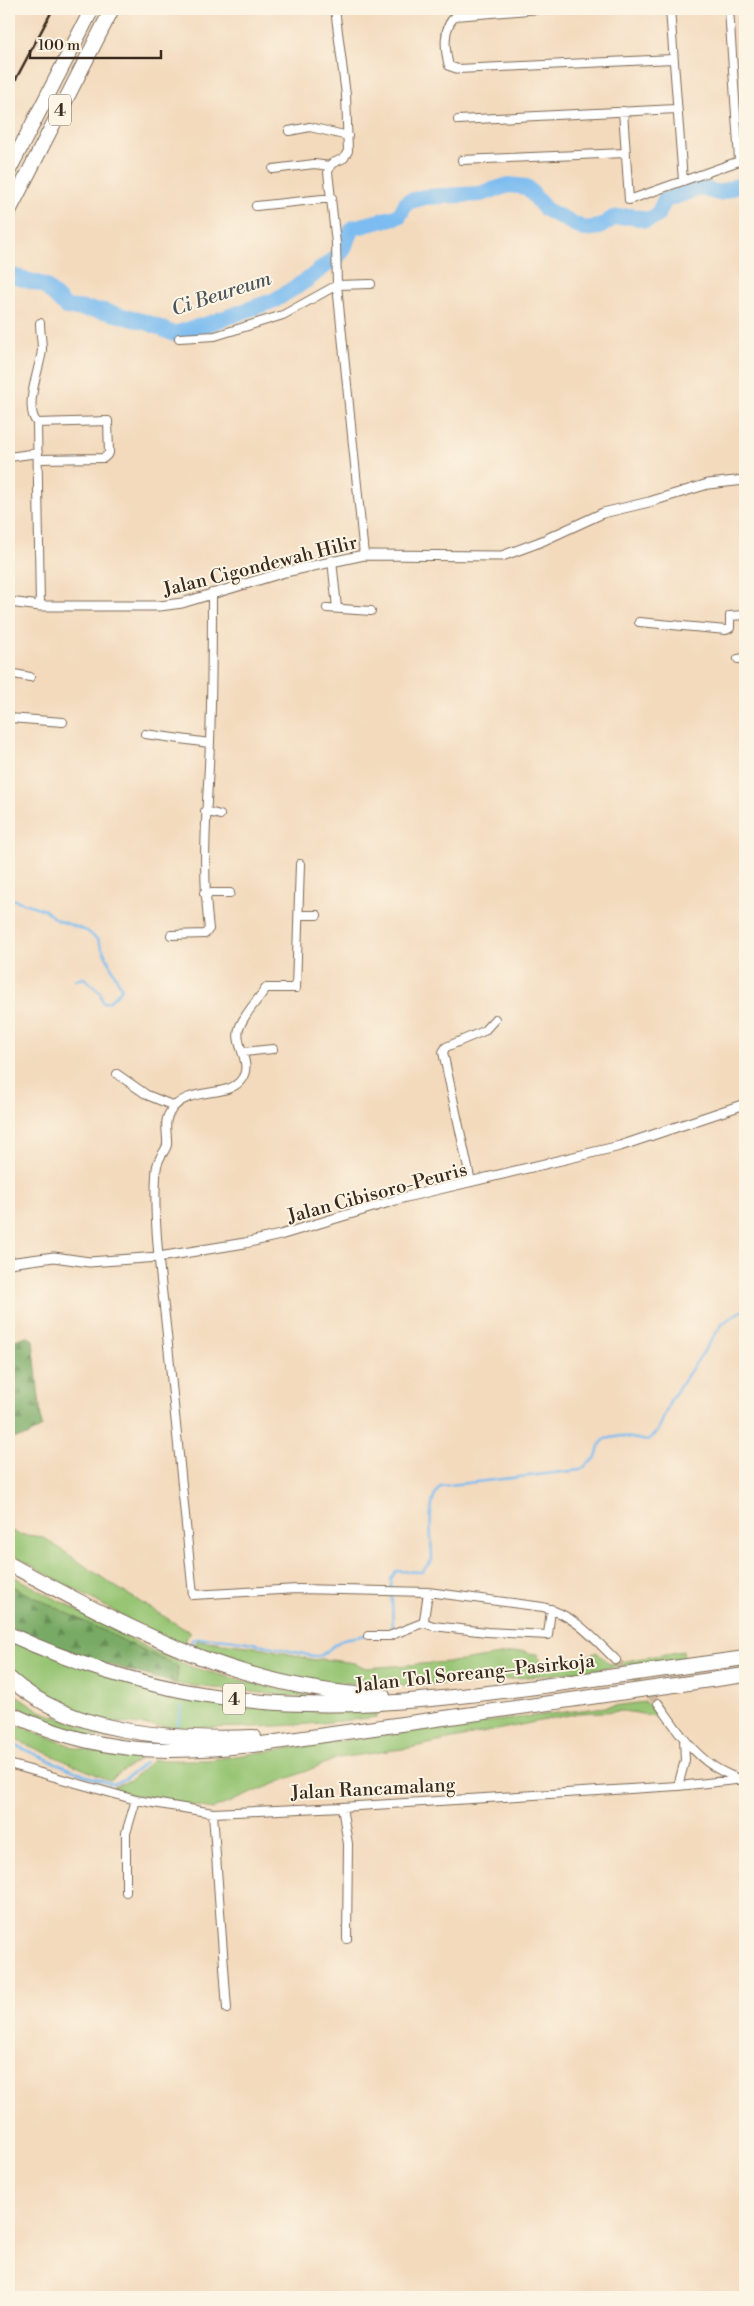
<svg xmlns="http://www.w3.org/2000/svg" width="754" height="2306" viewBox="0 0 754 2306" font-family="'Libre Bodoni',serif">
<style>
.grass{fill:#97c573;stroke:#697848}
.forest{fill:url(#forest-firs);stroke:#5a6a42}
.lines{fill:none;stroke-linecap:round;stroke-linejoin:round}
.stream{stroke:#7bbcf0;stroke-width:2.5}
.river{stroke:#7bbcf0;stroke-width:16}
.minor-tunnel{stroke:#ceb79d;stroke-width:8;stroke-dasharray:8 4;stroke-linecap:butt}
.minor-casing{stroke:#7b6856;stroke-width:10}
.tertiary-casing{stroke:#7b6856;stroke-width:11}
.motorway-casing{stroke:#7b6856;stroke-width:16}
.minor{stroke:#fff;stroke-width:8}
.tertiary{stroke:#fff;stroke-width:9}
.motorway{stroke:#fff;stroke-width:14}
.rail{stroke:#3b2a1e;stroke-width:2.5}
.labels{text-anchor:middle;stroke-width:4;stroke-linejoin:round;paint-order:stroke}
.shield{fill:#fcf5e5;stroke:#75675a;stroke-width:1}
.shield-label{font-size:18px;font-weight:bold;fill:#3b2a1e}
.street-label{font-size:19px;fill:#3b2a1e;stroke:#fcf5e5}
.water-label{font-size:20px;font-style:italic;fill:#4e565d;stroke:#fcf5e5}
</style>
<defs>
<pattern id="forest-firs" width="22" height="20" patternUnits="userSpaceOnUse" patternTransform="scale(1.25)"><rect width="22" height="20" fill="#79aa65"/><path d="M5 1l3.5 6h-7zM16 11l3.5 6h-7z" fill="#648b53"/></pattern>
</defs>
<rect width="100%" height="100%" fill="#fcf5e5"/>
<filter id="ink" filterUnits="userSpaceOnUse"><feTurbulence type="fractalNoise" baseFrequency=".02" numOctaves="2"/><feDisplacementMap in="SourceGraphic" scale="10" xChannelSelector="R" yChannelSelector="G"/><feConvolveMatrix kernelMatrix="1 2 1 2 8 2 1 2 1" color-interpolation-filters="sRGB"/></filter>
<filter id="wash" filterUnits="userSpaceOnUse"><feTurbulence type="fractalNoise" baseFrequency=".0096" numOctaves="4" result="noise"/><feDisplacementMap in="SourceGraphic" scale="20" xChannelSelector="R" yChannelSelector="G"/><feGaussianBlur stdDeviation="1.12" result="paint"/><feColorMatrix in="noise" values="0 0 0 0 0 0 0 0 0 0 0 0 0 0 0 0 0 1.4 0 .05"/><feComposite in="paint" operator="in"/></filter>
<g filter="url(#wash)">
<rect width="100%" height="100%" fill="#f3dabd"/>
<!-- grass -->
<path class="grass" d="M9,1529L17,1534L43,1537L116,1587L191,1633L186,1637L183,1645L130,1620L9,1553Z
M9,1574L151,1650L194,1668L259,1685L318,1696V1699L176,1684L178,1667L9,1585Z
M198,1640L264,1648L314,1660L323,1659L355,1663L366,1668L462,1661L524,1651L527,1653L538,1654L540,1664L581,1659L597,1652L609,1664L683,1651L684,1658C559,1673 429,1696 304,1679C265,1674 228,1661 191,1649Z
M9,1641L236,1705L298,1711L377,1713V1717C305,1726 233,1730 160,1726C123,1724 83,1721 49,1703C35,1696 22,1684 9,1674Z
M9,1690L40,1711L91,1729L232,1739L162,1744L92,1736L39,1718L9,1701Z
M645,1702L661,1717L623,1711L579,1713L409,1748L338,1758L213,1809L128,1794L113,1787L131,1780L153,1760H208L360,1738Z
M9,1722L79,1749L139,1760L109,1780L9,1737Z"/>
<!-- forest -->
<path class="forest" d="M27,1336L33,1340L42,1427L27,1436L9,1439V1342Z
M9,1585L178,1667L176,1684L96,1661L9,1627Z"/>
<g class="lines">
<!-- stream -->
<path class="stream" d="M9,898L45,910L55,919L87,931L98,940L122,989L110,1001L103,1003L100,992L84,978L75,980
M387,1633L393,1628L391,1579L396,1571L422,1572L432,1560C432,1538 425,1502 441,1486L580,1470L596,1458L599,1446L605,1439L621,1436L647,1441L658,1431L670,1401L723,1323L741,1311H745
M189,1647L192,1640C218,1632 284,1650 313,1656H320L343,1639L366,1635
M178,1724L182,1707
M9,1743L84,1775L113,1784L125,1779L145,1763"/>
<!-- river -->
<path class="river" d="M9,275L44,285L66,307L104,311L149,323L174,334L208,324L275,300L307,280L339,255L344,249L348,237L353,228L399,216L407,202L425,197L480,194L509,185L527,187L545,209L584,229L600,227L613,218L632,216L646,220L657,216L665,200L701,188L719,193L745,183"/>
</g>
</g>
<g filter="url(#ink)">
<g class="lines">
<!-- minor-tunnel -->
<path class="minor-tunnel" d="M616,1660L658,1703"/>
<!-- minor casing -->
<g class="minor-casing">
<path id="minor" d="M335,9L346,95L348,151L344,158L331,164L328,172L336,243L337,285L364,555
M540,9L456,16C442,26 445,51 449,66L458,69L673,59
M670,9L683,181
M729,9L739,160
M623,111L629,200L745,159
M458,120L676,109
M289,131L310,127L348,136
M462,160L625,153
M273,169L314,164L330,166
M256,206L332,198
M40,323C40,331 42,341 42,350C40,369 23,406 37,423L40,606
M179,338L215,336L283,315L337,285L371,284
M37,423L108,421L109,453L104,458L38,459
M9,457L38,453
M332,560L337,608
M327,608L371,611
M639,622L726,630L730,628V616L745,615
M738,659L745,658
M9,673L30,677
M9,718L63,722
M145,734L209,743
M205,811L220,815
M300,864L296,988H266C258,1000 243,1015 239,1029C234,1046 254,1063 241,1080C227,1099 187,1085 170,1112C163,1122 168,1134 167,1145C166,1150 162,1153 160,1158C157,1163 156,1170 156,1176C153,1227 162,1285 167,1335C176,1422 184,1508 193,1595L298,1589L428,1592L543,1607C576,1616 592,1637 616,1660
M204,893H230
M299,915H317
M171,935L205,934L209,929C203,881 205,833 208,784C212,721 212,657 212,593
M244,1052L273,1049
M117,1074L147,1095L174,1106
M471,1182L443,1052L446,1047L484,1031L495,1019
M428,1592L424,1620L425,1623L433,1626L487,1632L548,1635L551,1609
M368,1636H389L425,1622
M658,1703C674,1725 690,1751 713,1766C720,1771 730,1775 738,1779
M9,1764L136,1800L213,1813L342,1807L678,1786L745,1779
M678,1786L685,1760L684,1738
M342,1807L348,1844L347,1939
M213,1813L227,2009
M126,1892V1833L136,1800"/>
</g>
<!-- tertiary casing -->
<g class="tertiary-casing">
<path id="tertiary" d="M9,602L40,606H160L182,603L285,572L364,555L502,556L540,542L603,513L649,502L708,484L745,480
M9,1263L54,1257L89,1262L159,1257L245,1243L280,1235L406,1197L620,1146L745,1104"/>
</g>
<!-- motorway casing -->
<g class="motorway-casing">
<path id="motorway" d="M9,170L92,9
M9,211L112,9
M9,1564C132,1630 240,1690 383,1696
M9,1634C72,1663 138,1684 207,1695C319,1714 431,1701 543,1686C610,1677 678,1667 745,1658
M9,1678C72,1735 173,1740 254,1737
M9,1713C98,1755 166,1755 262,1744L745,1675"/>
</g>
<!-- minor -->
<use href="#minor" class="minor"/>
<!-- tertiary -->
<use href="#tertiary" class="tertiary"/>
<!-- motorway -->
<use href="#motorway" class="motorway"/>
<!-- rail -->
<path class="rail" d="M9,92L53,9"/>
</g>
</g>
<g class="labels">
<!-- shield labels -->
<g class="shield">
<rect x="49" y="94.5" width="22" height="31" rx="4"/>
<rect x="223" y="1683.5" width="22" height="31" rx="4"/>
</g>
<g class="shield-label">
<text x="60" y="116">4</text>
<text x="234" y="1705">4</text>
</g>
<!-- street labels -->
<g class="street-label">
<text transform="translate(260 565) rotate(-14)" y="7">Jalan Cigondewah Hilir</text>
<text transform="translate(377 1192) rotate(-15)" y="7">Jalan Cibisoro-Peuris</text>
<text transform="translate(475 1672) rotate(-6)" y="7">Jalan Tol Soreang–Pasirkoja</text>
<text transform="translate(373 1788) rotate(-3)" y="7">Jalan Rancamalang</text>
</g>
<!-- water labels -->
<g class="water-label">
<text transform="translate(221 293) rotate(-18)" y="7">Ci Beureum</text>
</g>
</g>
<!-- margin -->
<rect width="754" height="2306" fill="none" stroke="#fcf5e5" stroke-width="30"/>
<!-- scale -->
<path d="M30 50v8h131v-8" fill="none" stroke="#3b2a1e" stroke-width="2.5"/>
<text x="38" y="50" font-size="15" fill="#3b2a1e" stroke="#fcf5e5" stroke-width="4" paint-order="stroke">100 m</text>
</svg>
